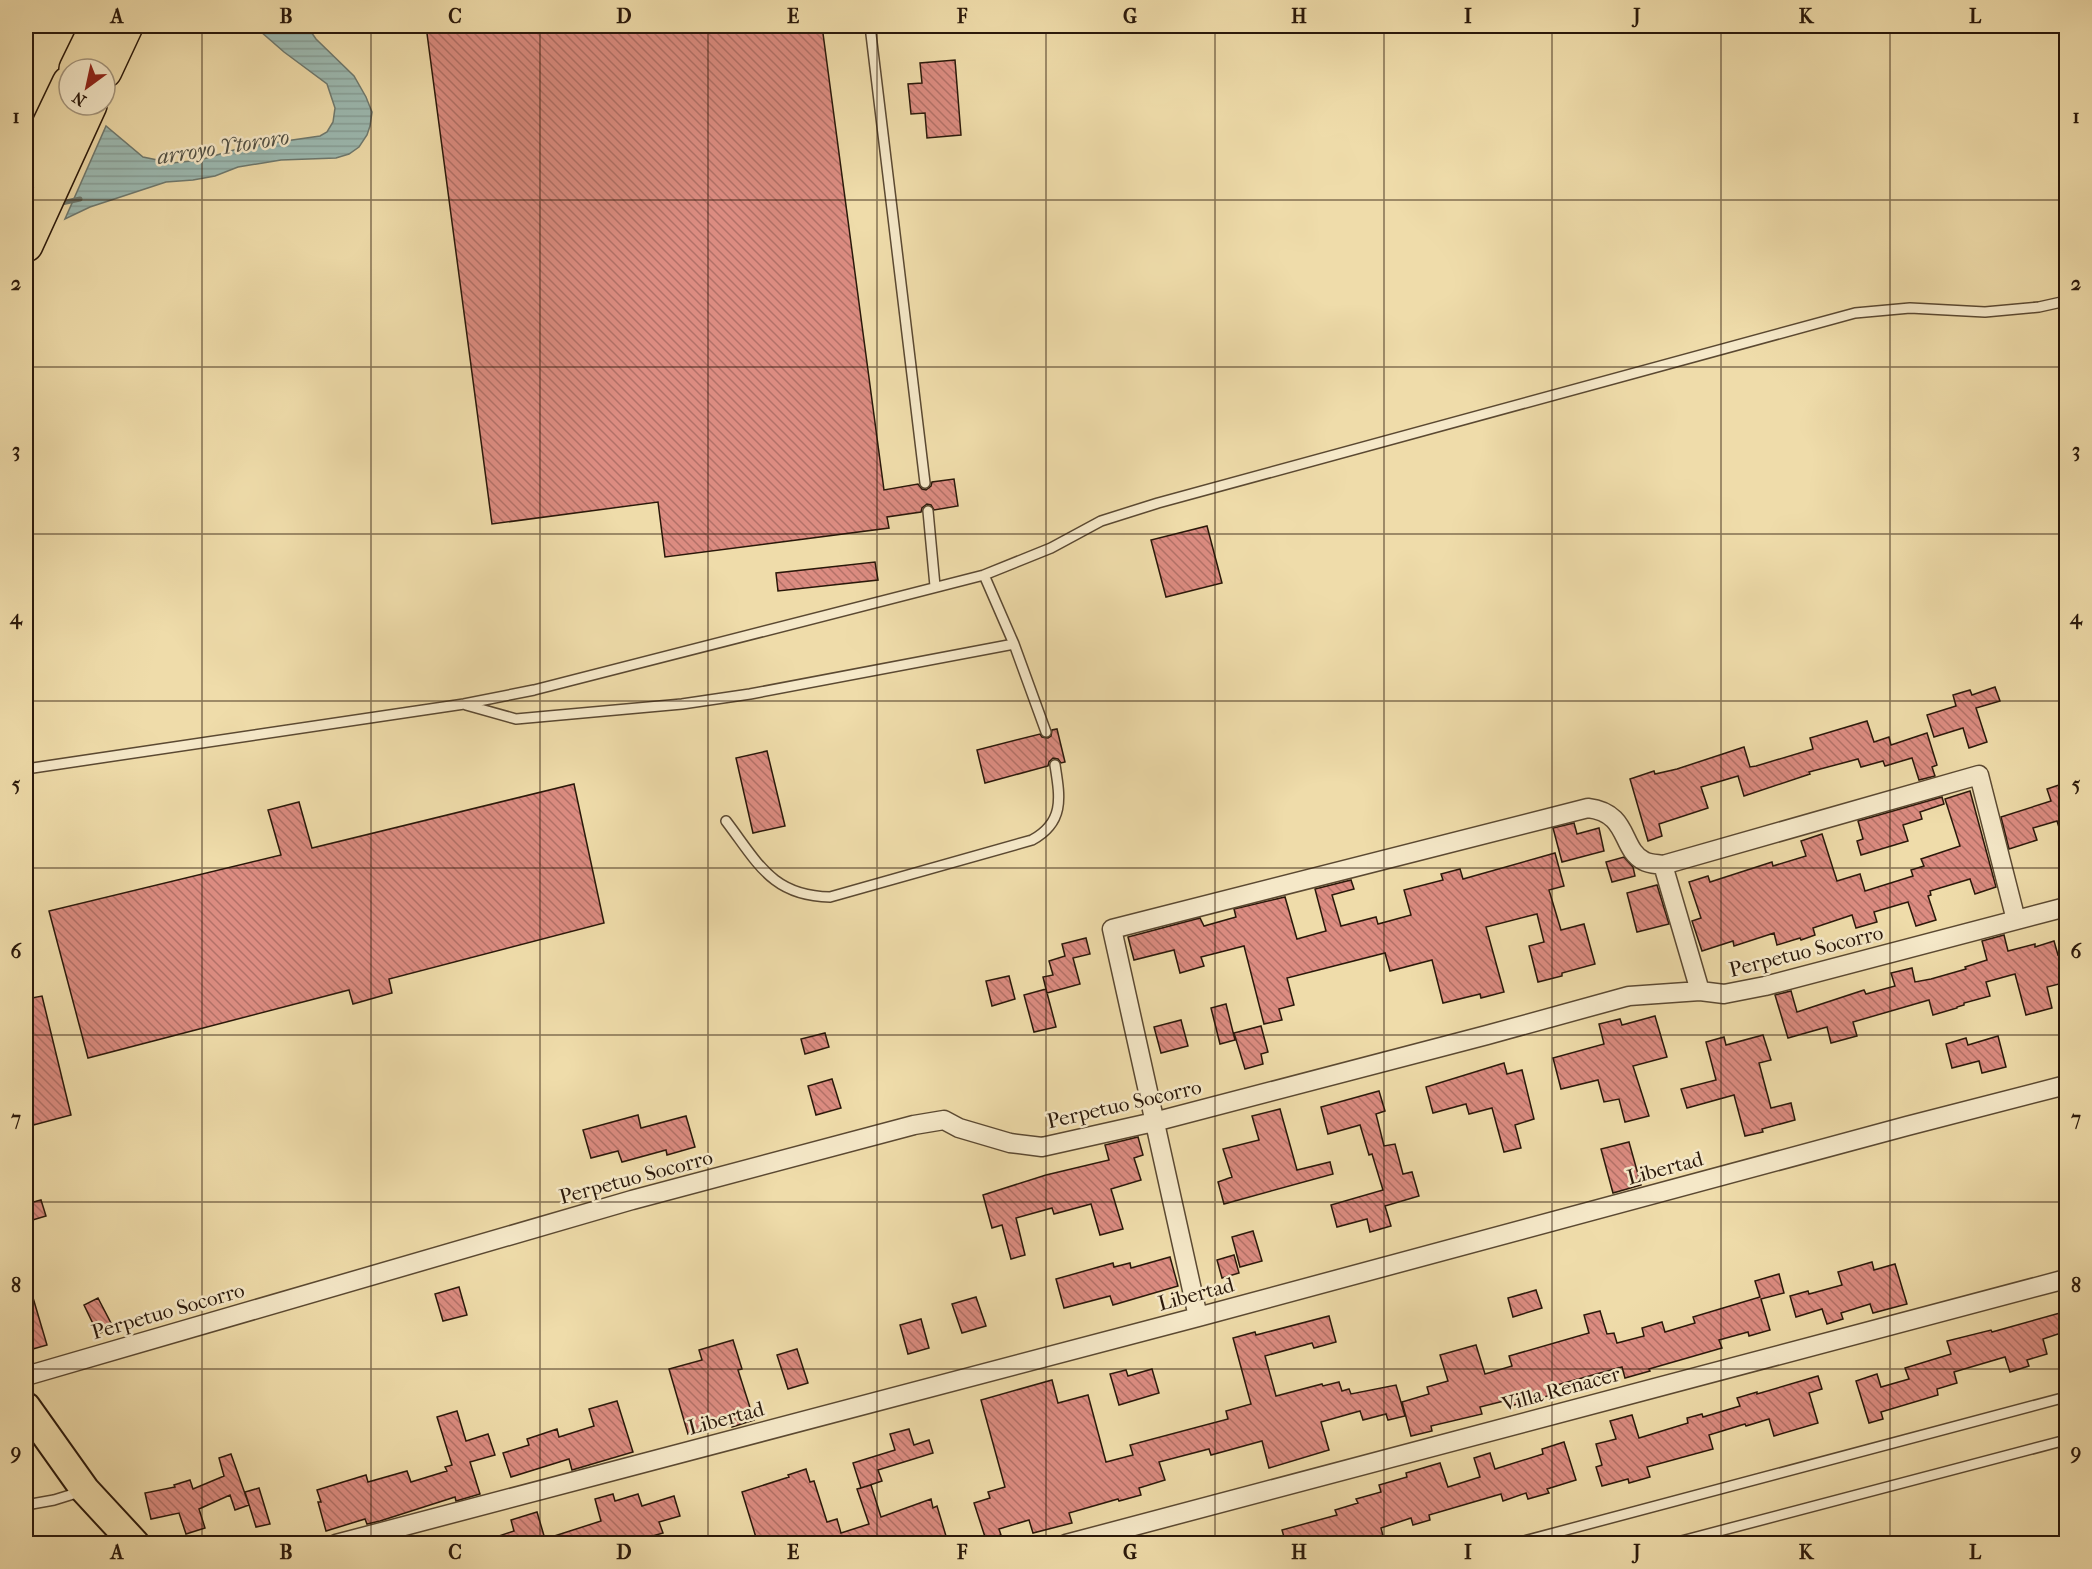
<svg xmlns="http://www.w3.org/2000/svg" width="2092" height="1569" viewBox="0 0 2092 1569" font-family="'IM FELL French Canon',serif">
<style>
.water{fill:url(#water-rules);stroke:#6e796f;stroke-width:1.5}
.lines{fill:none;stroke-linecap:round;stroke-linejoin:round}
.stream{stroke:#6e796f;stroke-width:5}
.building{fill:url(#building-back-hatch);stroke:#2a180a;stroke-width:1.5}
.lane-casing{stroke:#5b4932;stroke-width:12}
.street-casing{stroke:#5b4932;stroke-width:21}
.primary-casing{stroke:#2a180a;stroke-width:32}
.highway-casing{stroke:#2a180a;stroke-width:36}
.lane{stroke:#f5e8c8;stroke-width:9}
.street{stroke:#f5e8c8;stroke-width:18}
.primary{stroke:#efdcaa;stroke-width:28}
.highway{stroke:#efdcaa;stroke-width:33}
.grid{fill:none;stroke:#2a180a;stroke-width:1.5;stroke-opacity:0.55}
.labels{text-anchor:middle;stroke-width:5;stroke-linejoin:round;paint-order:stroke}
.street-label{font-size:21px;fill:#2a180a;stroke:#f5e8c8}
.water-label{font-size:22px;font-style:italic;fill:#525145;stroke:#f5e8c8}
.neatline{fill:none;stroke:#2a180a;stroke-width:2}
.grid-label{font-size:20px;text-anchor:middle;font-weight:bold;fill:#2a180a}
</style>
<defs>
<pattern id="water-rules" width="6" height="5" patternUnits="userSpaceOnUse" patternTransform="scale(1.5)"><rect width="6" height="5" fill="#9cbab2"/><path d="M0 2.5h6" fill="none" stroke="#879f98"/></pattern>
<pattern id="building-back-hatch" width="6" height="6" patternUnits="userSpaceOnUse" patternTransform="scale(1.5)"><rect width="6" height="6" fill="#dc8c81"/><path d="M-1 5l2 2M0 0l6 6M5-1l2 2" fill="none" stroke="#b37168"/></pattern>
</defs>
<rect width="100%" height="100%" fill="#efdcaa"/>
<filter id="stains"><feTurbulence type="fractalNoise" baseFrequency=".00333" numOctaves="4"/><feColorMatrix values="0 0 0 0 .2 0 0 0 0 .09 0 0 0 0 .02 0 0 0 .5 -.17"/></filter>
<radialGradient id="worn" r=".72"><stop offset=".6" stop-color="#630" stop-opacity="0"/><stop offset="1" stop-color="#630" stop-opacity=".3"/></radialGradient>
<!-- water -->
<path class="water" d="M258,26H307L316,39L354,76L366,97L372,112L370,126L367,135L359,147L349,154L336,158L281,160L238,167L215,176L193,180L166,182L90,207L65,219L106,126L143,157L172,163L200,160L244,147L320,136L327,132L333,122L335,108L327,84L284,52L260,31Z"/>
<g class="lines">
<!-- stream -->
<path class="stream" d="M57,204L80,199"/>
</g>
<!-- building -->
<path class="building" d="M426,26H822L884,490L918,484L922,489L926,490L931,486L932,482L954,479L958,506L934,510L931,505L927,504L922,508L921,512L887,517L889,528L665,557L658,502L492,524Z
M955,60L961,135L927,138L925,113L911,114L908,84L922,83L920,63Z
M1207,526L1222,583L1166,597L1151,540Z
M875,562L878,580L778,591L776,573Z
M1995,687L2000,701L1976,708L1987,742L1969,748L1963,728L1934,737L1927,715L1956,706L1953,695L1970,690L1972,695Z
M1867,721L1874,742L1889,737L1891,745L1927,733L1937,765L1932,767L1935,776L1919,780L1912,758L1885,766L1883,761L1861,767L1858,759L1809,772L1810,774L1744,796L1738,776L1701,787L1708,808L1659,824L1662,836L1648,841L1630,779L1654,771L1655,774L1677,769L1744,747L1750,767L1756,766L1813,749L1810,738Z
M1057,729L1065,762L1061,763L1058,759L1053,758L1049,762L1048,766L985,783L977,750L1040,734L1042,737L1048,738L1051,736L1052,730Z
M767,751L785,826L753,833L736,758Z
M574,784L604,923L389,979L392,993L353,1004L349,990L88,1058L49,911L281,855L268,810L299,802L312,848Z
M2062,784L2064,791L2067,790V840H2063L2057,821L2033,828L2037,840L2009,849L2001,817L2051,801L2047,789Z
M1970,791L1996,887L1975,894L1970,879L1930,891L1931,895L1928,896L1936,920L1916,926L1908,902L1874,912L1877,922L1856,928L1852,915L1813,928L1815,935L1801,940L1800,938L1777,945L1774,933L1734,946L1733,941L1702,951L1692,921L1701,918L1689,882L1708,876L1710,882L1772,862L1773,866L1806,856L1801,841L1822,834L1837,881L1860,874L1865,891L1913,876L1911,870L1924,866L1921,859L1960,846L1945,799Z
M1942,797L1944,804L1920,812L1922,819L1903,825L1908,841L1861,855L1857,841L1863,839L1858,821Z
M1574,823L1577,834L1599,828L1604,851L1562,862L1553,828Z
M1555,853L1564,886L1549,890L1561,930L1584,924L1595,964L1562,973V976L1538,982L1529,946L1544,942L1537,914L1486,927L1504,992L1481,998L1480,994L1443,1003L1432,960L1390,971L1385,953L1287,978L1294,1005L1279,1009L1282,1020L1264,1024L1244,946L1201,957L1204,966L1180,973L1174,950L1134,960L1128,937L1200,918L1204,926L1236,917L1234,909L1285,897L1297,939L1326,931L1315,889L1351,880L1354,889L1332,895L1341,926L1376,917L1378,924L1411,915L1404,890L1443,880L1441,874L1460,869L1463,879Z
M1624,857L1633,867L1635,876L1612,882L1606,862Z
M1657,885L1669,924L1637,932L1627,893Z
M2004,935L2008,951L2035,944V947L2054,941L2058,955L2067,953V982L2047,987L2052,1008L2026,1015L2015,974L1986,982L1990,996L1964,1003V1005L1957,1007V1008L1933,1015L1929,1000L1853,1022L1857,1036L1831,1043L1827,1027L1788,1038L1775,995L1791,991L1797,1012L1864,990L1866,994L1895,986L1891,973L1912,968L1915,982L1931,979L1966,969L1965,967L1987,960L1982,941Z
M1086,938L1090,954L1073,958L1080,984L1047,993L1043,977L1053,975L1049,961L1065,956L1062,944Z
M1009,976L1015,999L992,1006L986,981Z
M1046,989L1056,1027L1034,1032L1024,995Z
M42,996L71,1115L26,1127V999Z
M1226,1004L1235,1040L1220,1044L1211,1008Z
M1655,1016L1667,1057L1633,1066L1649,1116L1625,1122L1619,1099L1604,1102L1598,1080L1561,1089L1553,1058L1604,1044L1599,1024L1620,1019L1622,1025Z
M1181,1020L1188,1046L1161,1053L1154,1027Z
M1261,1026L1268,1052L1261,1054L1263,1064L1245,1069L1234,1033Z
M825,1033L829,1047L805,1054L801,1039Z
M1763,1035L1771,1060L1759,1063L1771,1108L1791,1103L1795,1120L1762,1129L1763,1132L1745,1136L1734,1095L1687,1108L1681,1089L1716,1080L1706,1042L1724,1037L1726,1045Z
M1998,1036L2006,1067L1982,1073L1979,1061L1952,1068L1946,1044L1966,1038L1968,1045Z
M1504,1063L1507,1074L1522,1070L1534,1119L1515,1125L1521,1148L1504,1152L1492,1108L1469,1114L1466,1104L1433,1113L1426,1087Z
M832,1079L841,1108L816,1115L808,1086Z
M1379,1091L1385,1111L1376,1114L1384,1146L1395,1144L1403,1174L1412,1172L1419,1196L1385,1206L1391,1226L1370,1232L1367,1219L1337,1227L1331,1205L1383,1190L1372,1154L1369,1155L1360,1125L1328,1134L1321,1107Z
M1280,1109L1297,1170L1330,1162L1333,1174L1224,1204L1218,1182L1232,1177L1223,1149L1259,1140L1252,1116Z
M638,1115L641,1128L686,1116L695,1147L667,1155L666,1150L622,1162L618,1151L591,1158L583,1130Z
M1138,1137L1143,1155L1134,1158L1141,1180L1111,1189L1123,1229L1100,1235L1091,1204L1054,1214L1052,1208L1016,1218L1025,1255L1011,1259L1002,1225L992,1228L983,1195L1046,1175L1109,1160L1105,1145Z
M1629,1142L1641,1185L1613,1193L1601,1149Z
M41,1200L46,1216L26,1222V1204Z
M1253,1231L1262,1261L1240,1267L1232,1237Z
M1234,1255L1239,1273L1222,1278L1217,1260Z
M1170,1257L1178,1286L1113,1305L1110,1296L1064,1308L1056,1279L1113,1263L1114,1267L1130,1263L1131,1268Z
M1872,1262L1874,1270L1895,1264L1907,1304L1873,1313L1870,1304L1841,1313L1843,1319L1827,1324L1822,1309L1796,1317L1790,1296L1808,1291L1809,1294L1842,1285L1838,1272Z
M1779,1274L1784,1293L1761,1299L1770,1330L1749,1336L1748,1332L1719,1340L1722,1348L1649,1369L1650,1371L1625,1378L1622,1367L1553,1386L1555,1394L1510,1406L1508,1400L1480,1407L1482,1414L1431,1426L1432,1431L1411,1436L1402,1402L1429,1394L1427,1387L1448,1381L1440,1355L1476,1345L1485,1374L1512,1366L1509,1356L1589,1333L1584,1315L1600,1311L1607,1334L1614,1333L1617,1343L1644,1336L1642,1328L1662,1322L1665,1332L1695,1323L1693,1317L1760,1297L1755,1281Z
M459,1287L467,1315L443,1321L435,1294Z
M1536,1290L1542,1308L1513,1317L1508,1298Z
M31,1291L47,1345L26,1351V1292Z
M976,1297L986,1326L962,1333L952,1304Z
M98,1298L113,1327L98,1334L84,1305Z
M2067,1311V1331L2043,1339L2047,1354L2027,1360L2029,1366L2010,1372L2005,1357L1954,1372L1957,1383L1937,1389L1938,1395L1881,1412L1883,1419L1869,1423L1856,1381L1877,1374L1881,1387L1909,1379L1905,1368L1951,1354L1947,1341L1991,1330L1992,1332Z
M1329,1316L1336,1342L1314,1348L1312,1343L1265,1356L1276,1396L1322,1384L1323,1386L1339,1382L1342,1391L1349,1389L1351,1394L1396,1385L1405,1416L1388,1420L1386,1414L1363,1420L1360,1411L1321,1422L1329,1450L1269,1468L1262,1441L1211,1455L1209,1449L1159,1462L1165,1480L1139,1488L1141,1495L1119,1501L1118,1499L1069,1513L1072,1523L1033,1533L1029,1520L999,1529L1001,1535L986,1540L974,1503L990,1498L988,1492L1005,1487L981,1400L1052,1380L1058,1403L1088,1395L1106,1462L1133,1455L1130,1445L1228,1419L1226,1411L1251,1404L1233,1338L1255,1332L1256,1335Z
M921,1319L929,1348L908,1354L900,1325Z
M733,1340L742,1369L738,1370L754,1420L732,1427L731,1422L688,1434L669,1369L702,1360L699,1350Z
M797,1349L808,1383L788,1389L777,1355Z
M1152,1369L1159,1393L1119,1405L1110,1374L1126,1370L1128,1376Z
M1818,1376L1822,1389L1809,1393L1818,1423L1774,1436L1769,1419L1746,1426L1745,1424L1709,1435L1713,1449L1647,1467L1650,1477L1629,1483L1628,1479L1602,1486L1596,1467L1602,1465L1596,1444L1616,1439L1610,1421L1632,1415L1639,1438L1688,1423L1687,1418L1702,1414L1703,1417L1740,1406L1737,1398L1757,1392V1394Z
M617,1401L633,1452L572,1470L569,1459L511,1477L503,1453L529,1445L527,1439L557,1429L559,1437L594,1426L589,1409Z
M457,1411L466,1441L488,1434L495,1455L470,1462L480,1494L456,1501L455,1497L380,1521L367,1524L365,1519L326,1531L318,1502H321L317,1490L366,1475L368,1482L407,1471L411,1482L447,1471L445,1467L452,1465L437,1417Z
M909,1429L914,1445L929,1440L933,1453L878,1470L882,1481L861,1488L853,1463L895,1450L890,1434Z
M1564,1442L1576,1480L1547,1489L1549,1493L1528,1499L1526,1493L1503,1501L1501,1494L1429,1515L1430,1520L1413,1525L1411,1518L1381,1528L1383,1536L1358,1544H1345L1344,1539L1329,1544H1286L1282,1530L1337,1515L1335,1510L1358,1503L1356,1499L1381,1492L1379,1485L1407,1477L1406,1473L1440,1463L1448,1487L1480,1477L1474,1458L1490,1453L1495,1469L1543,1454L1542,1449Z
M231,1454L249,1505L235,1510L230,1495L199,1509L205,1528L186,1534L179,1513L151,1519L145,1493L175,1487L174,1485L190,1480L193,1489L224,1476L219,1458Z
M806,1469L810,1482L814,1481L827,1522L837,1519L841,1533L869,1524L857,1489L871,1485L881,1517L931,1499L933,1508L937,1506L946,1536L922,1544H758L742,1492L789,1477L788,1475Z
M259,1488L270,1524L256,1527L245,1492Z
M613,1494L615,1501L638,1494L642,1506L674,1496L680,1516L659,1522L663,1533L649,1537L651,1544H487V1540L514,1531L511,1520L537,1512L545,1539L601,1521L595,1499Z"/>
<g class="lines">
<!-- lane casing -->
<g class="lane-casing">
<path id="lane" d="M870,26L925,483
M928,511L935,586
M984,575L1014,644L1046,732
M466,705L516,719L682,704L750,694L1014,644
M26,769L464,704L534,690L984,575L1051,548L1101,521L1158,503L1855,313L1910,308L1985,312L2039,307L2066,301
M726,821C758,863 772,896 830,897L1032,840C1065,822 1060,797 1055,765
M26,1505L54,1500L83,1491
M1513,1544L2066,1397
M1670,1544L2066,1440"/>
</g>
<!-- street casing -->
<g class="street-casing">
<path id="street" d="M1663,865L1700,991
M1198,1317L1112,929L1588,808C1630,813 1620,849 1644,861C1649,864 1658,864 1663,865L1979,775L2016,920
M26,1376L632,1200L914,1125L944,1120L959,1128L1010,1143L1042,1147L1154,1122L1487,1035L1629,996L1700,991L1724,994L1765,986L2066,907
M336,1544L1198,1317L1907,1126L2066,1085
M1066,1544L2066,1279"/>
</g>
<!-- primary casing -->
<g class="primary-casing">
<path id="primary" d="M26,1407L85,1490L135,1544"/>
</g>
<!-- highway casing -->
<g class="highway-casing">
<path id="highway" d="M76,69L97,26
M105,71L126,26
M26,173L69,83
M26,245L90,105"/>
</g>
<!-- lane -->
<use href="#lane" class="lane"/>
<!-- street -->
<use href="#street" class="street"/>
<!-- primary -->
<use href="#primary" class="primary"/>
<!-- highway -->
<use href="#highway" class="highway"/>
</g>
<!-- grid -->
<path class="grid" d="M202,26V1544M371,26V1544M540,26V1544M708,26V1544M877,26V1544M1046,26V1544M1215,26V1544M1384,26V1544M1552,26V1544M1721,26V1544M1890,26V1544M26,200H2066M26,367H2066M26,534H2066M26,701H2066M26,868H2066M26,1035H2066M26,1202H2066M26,1369H2066"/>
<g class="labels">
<!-- street labels -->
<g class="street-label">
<text transform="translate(1806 951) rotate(-14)" y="7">Perpetuo Socorro</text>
<text transform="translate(1124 1104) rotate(-13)" y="7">Perpetuo Socorro</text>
<text transform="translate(1665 1168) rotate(-15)" y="7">Libertad</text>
<text transform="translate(636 1177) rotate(-15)" y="7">Perpetuo Socorro</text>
<text transform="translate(1196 1294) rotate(-15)" y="7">Libertad</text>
<text transform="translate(168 1311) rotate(-16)" y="7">Perpetuo Socorro</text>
<text transform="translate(1561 1389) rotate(-15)" y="7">Villa Renacer</text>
<text transform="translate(726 1418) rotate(-15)" y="7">Libertad</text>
</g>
<!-- water labels -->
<g class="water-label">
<text transform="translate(223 146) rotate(-9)" y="8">arroyo Ytororo</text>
</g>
</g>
<!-- margin -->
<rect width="2092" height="1569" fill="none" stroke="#efdcaa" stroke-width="66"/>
<!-- north arrow -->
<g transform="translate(87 87) rotate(213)"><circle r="28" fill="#f5e8c8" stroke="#a4957c" stroke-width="1.5"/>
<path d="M0-4.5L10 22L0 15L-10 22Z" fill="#8f2418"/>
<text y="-9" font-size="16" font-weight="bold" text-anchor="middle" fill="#2a180a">N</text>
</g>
<rect x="33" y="33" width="2026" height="1503" class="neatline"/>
<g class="grid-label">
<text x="117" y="23">A</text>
<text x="286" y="23">B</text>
<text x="455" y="23">C</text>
<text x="624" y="23">D</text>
<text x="793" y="23">E</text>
<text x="962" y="23">F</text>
<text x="1130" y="23">G</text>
<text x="1299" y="23">H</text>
<text x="1468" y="23">I</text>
<text x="1637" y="23">J</text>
<text x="1806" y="23">K</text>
<text x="1975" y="23">L</text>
<text x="16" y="123">1</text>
<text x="2076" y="123">1</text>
<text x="16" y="290">2</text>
<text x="2076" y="290">2</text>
<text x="16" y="457">3</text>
<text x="2076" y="457">3</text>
<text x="16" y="624">4</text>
<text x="2076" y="624">4</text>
<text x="16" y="791">5</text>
<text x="2076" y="791">5</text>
<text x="16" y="958">6</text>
<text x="2076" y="958">6</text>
<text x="16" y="1125">7</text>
<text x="2076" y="1125">7</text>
<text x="16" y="1292">8</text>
<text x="2076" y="1292">8</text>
<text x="16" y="1459">9</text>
<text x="2076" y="1459">9</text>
<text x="117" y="1559">A</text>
<text x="286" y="1559">B</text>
<text x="455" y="1559">C</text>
<text x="624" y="1559">D</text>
<text x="793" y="1559">E</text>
<text x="962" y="1559">F</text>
<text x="1130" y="1559">G</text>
<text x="1299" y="1559">H</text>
<text x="1468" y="1559">I</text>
<text x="1637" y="1559">J</text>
<text x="1806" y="1559">K</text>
<text x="1975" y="1559">L</text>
</g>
<rect width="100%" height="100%" filter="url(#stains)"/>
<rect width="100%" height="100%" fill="url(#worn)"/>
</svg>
